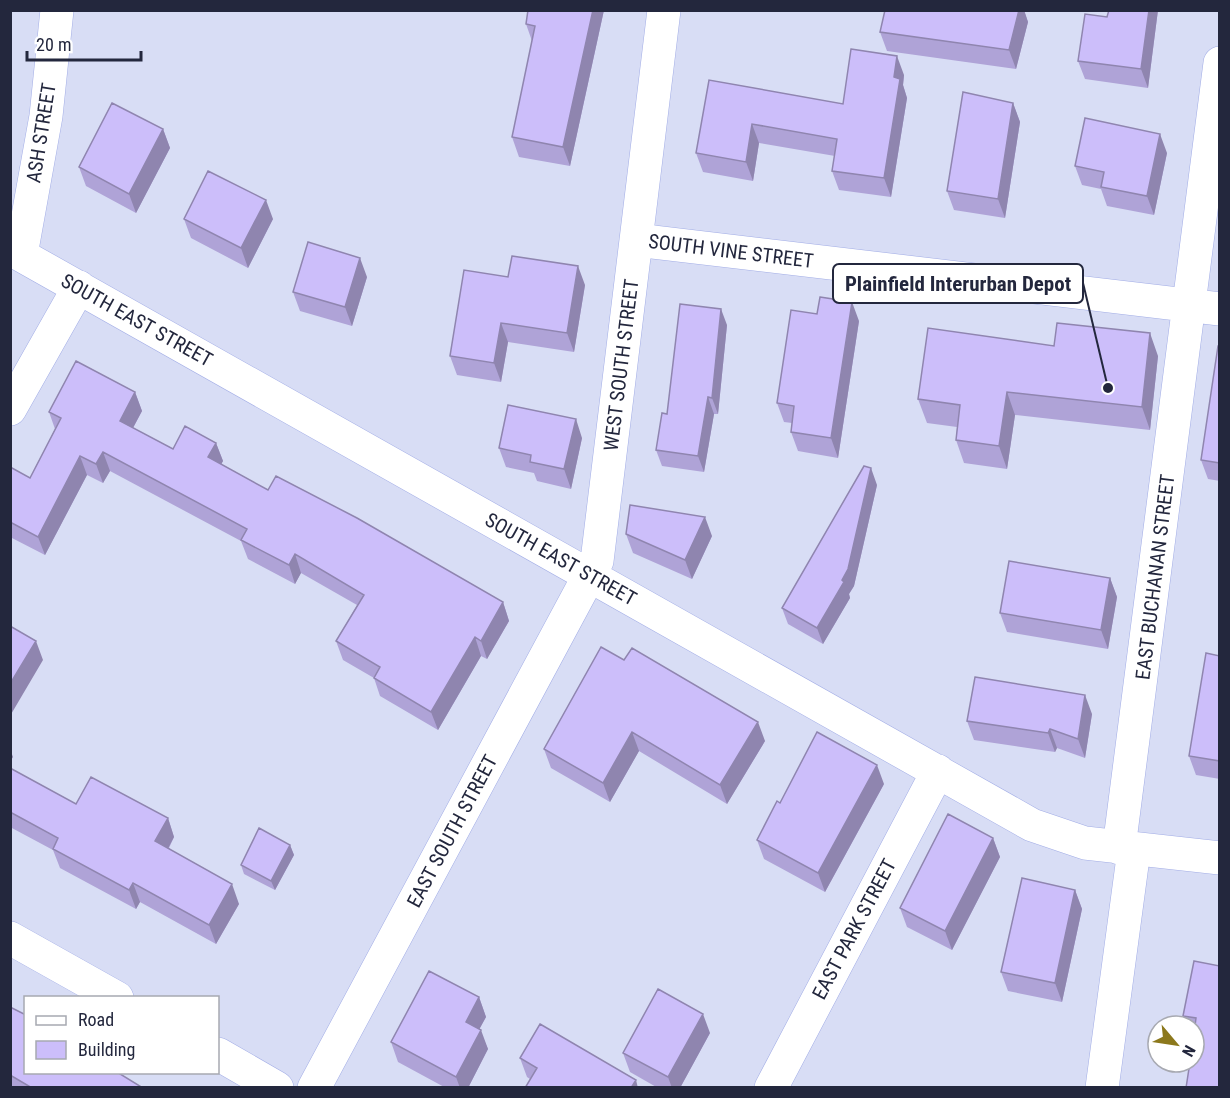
<svg xmlns="http://www.w3.org/2000/svg" width="1230" height="1098" viewBox="0 0 1230 1098" font-family="'Roboto Condensed',sans-serif">
<style>
.lines{fill:none;stroke-linecap:round;stroke-linejoin:round}
.street-casing{stroke:#a2ade6;stroke-width:34}
.street{stroke:#fff;stroke-width:33}
.wall{fill:#afa3d7}
.shaded-wall{fill:#8f85af}
.building{fill:#ccbefa;stroke:#8f85af;stroke-width:1.5}
.labels{text-anchor:middle;stroke-width:4.5;stroke-linejoin:round;paint-order:stroke}
.street-label{font-size:20px;fill:#23273d;stroke:#fff}
.leader{fill:none;stroke:#23273d;stroke-width:2}
.callout-dot{fill:#23273d;stroke:#fff;stroke-width:2}
.callout{fill:#fff;stroke:#23273d;stroke-width:2}
.callout-label{font-size:21px;text-anchor:middle;font-weight:bold;fill:#23273d}
</style>
<rect width="100%" height="100%" fill="#d8ddf5"/>
<g class="lines">
<!-- street casing -->
<g class="street-casing">
<path id="street" d="M636,240L1220,309
M10,249L1032,825L1085,843L1220,858
M21,255L46,116L57,10
M10,409L79,287
M1119,848L1220,63
M10,938L117,998
M218,1054L277,1088
M314,1088L597,561L664,10
M771,1088L938,771
M1102,1088L1134,850"/>
</g>
<!-- street -->
<use href="#street" class="street"/>
</g>
<!-- wall -->
<path class="wall" d="M528,10H604L570,166L519,157L512,137L532,41L526,24Z
M885,10H1024L1028,22L1016,69L887,51L880,32Z
M1109,10H1158L1148,88L1085,79L1078,61L1107,17Z
M904,75L903,85L907,98L891,197L839,190L832,171L835,156L759,143L753,181L703,172L696,153L709,80L843,104Z
M1013,103L1020,122L1005,218L954,210L947,191Z
M163,129L170,148L136,213L86,186L79,167Z
M1167,153L1154,215L1107,206L1101,189L1082,185L1075,166Z
M184,219H273L248,268L191,238Z
M367,277L352,326L300,311L293,292Z
M508,277L585,285L574,352L508,342L501,382L457,375L450,356Z
M859,321L838,458L798,451L791,432L792,423L784,422L777,403Z
M727,325L718,414H714L704,472L662,466L656,450L667,414Z
M1054,346L1158,356L1150,430L1015,415L1007,469L964,463L956,440L957,427L927,423L918,399Z
M1220,346V481L1208,479L1201,460Z
M135,392L142,411L133,428L173,449L216,443L223,461L221,464L268,490L503,602L509,621L487,659L481,656L438,730L380,696L374,678L343,660L336,641L357,605L301,573L295,584L248,559L241,541L110,471L103,483L87,475L45,555L10,537V470L30,478L55,429L49,412Z
M582,438L571,489L537,481L534,473L506,467L499,448Z
M877,485L854,586L849,594L850,598L823,644L788,624L782,608Z
M626,534L712,536L692,579L633,553Z
M1110,578L1117,597L1108,649L1007,632L1000,613Z
M601,647L765,741L727,804L639,751L610,802L551,768L544,749Z
M1220,656V779L1196,775L1189,756Z
M1092,714L1085,758L1057,748L1055,752L974,740L967,721Z
M10,768L76,804L168,818L174,837L169,848L239,904L216,944L140,902L136,909L60,868L53,850L10,827Z
M884,784L825,892L764,859L757,840Z
M993,838L1000,857L952,950L907,927L900,908Z
M290,845L294,855L275,890L244,874L241,865Z
M1075,890L1082,909L1062,1002L1008,991L1001,972Z
M1220,966L1194,1062V1026H1187L1183,1016Z
M479,997L486,1017L479,1029L488,1049L468,1088H446L398,1062L391,1042Z
M10,1007L26,1072L143,1088H10Z
M710,1033L680,1088H658L630,1072L623,1053Z
M520,1058L636,1080L530,1079L527,1077Z"/>
<!-- shaded-wall -->
<path class="shaded-wall" d="M593,10H604L570,166L563,147Z
M1019,10H1024L1028,22L1016,69L1009,50Z
M1149,10H1158L1148,88L1141,69Z
M897,56L904,75L903,85L907,98L891,197L884,178L894,77Z
M1013,103L1020,122L1005,218L998,199Z
M752,124L759,143L753,181L746,162Z
M163,129L170,148L136,213L129,194Z
M1160,134L1167,153L1154,215L1147,196Z
M266,200L273,219L248,268L241,248Z
M360,258L367,277L352,326L345,307Z
M578,266L585,285L574,352L567,333Z
M852,302L859,321L838,458L831,438Z
M721,309L727,325L718,414L712,398Z
M501,323L508,342L501,382L494,363Z
M1150,333L1158,356L1150,430L1142,407Z
M135,392L142,411L127,439L120,421Z
M1007,392L1015,415L1007,469L999,446Z
M708,397L714,414L704,472L698,456Z
M576,419L582,438L571,489L564,469Z
M216,443L223,461L215,476L208,457Z
M103,452L110,471L103,483L96,464Z
M80,456L87,475L45,555L38,537Z
M871,468L877,485L854,586L849,594L850,598L823,644L817,628L842,580Z
M705,517L712,536L692,579L685,560Z
M295,554L301,573L295,584L289,565Z
M1110,578L1117,597L1108,649L1101,630Z
M503,602L509,621L487,659L481,641Z
M475,637L481,656L438,730L431,712Z
M36,641L43,660L10,716V684Z
M1085,695L1092,714L1085,758L1078,739Z
M758,722L765,741L727,804L720,785Z
M1050,729L1057,748L1055,752L1048,733Z
M632,732L639,751L610,802L603,783Z
M10,749L13,757L10,762Z
M877,765L884,784L825,892L818,873Z
M168,818L174,837L162,860L155,841Z
M993,838L1000,857L952,950L945,931Z
M290,845L294,855L275,890L271,881Z
M133,883L140,902L136,909L129,890Z
M232,884L239,904L216,944L209,925Z
M1075,890L1082,909L1062,1002L1055,983Z
M479,997L486,1017L473,1041L466,1022Z
M703,1014L710,1033L680,1088H672L668,1077Z
M481,1030L488,1049L468,1088H460L456,1077Z
M636,1080L638,1088H631Z"/>
<!-- building -->
<path class="building" d="M528,10H593L563,147L512,137L535,26L526,24Z
M885,10H1019L1009,50L880,32Z
M1109,10H1149L1141,69L1078,61L1085,14L1107,17Z
M851,49L897,56L894,77L900,79L884,178L832,171L837,139L752,124L746,162L696,153L709,80L843,104Z
M963,92L1013,103L998,199L947,191Z
M112,103L163,129L129,194L79,167Z
M1085,118L1160,134L1147,196L1101,187L1104,172L1075,166Z
M208,171L266,200L241,248L184,219Z
M308,242L360,258L345,307L293,292Z
M512,256L578,266L567,333L501,323L494,363L450,356L464,270L508,277Z
M820,297L852,302L831,438L791,432L794,406L777,403L791,310L817,314Z
M680,304L721,309L712,398L708,397L698,456L656,450L662,413L667,414Z
M1057,323L1150,333L1142,407L1007,392L999,446L956,440L960,405L918,399L928,328L1054,346Z
M1218,346H1220V463L1201,460Z
M76,361L135,392L120,421L173,449L185,426L216,443L208,457L268,490L276,476L357,518L503,602L481,641L475,637L431,712L374,678L380,667L336,641L364,595L295,554L289,565L241,540L247,529L103,452L96,464L80,456L38,537L10,522V470L12,468L30,478L61,418L49,412Z
M508,405L576,419L564,469L530,462L531,455L499,448Z
M864,466L871,468L848,569L842,580L844,582L817,628L782,608Z
M630,505L705,517L685,560L626,534Z
M1009,561L1110,578L1101,630L1000,613Z
M10,626L36,641L10,684Z
M601,647L624,660L632,648L758,722L720,785L632,732L603,783L544,749Z
M1206,653L1220,656V761L1189,756Z
M975,677L1085,695L1078,739L1050,729L1048,733L967,721Z
M817,732L877,765L818,873L757,840L777,801L780,803Z
M10,768L76,804L91,777L168,818L155,841L232,884L209,925L133,883L129,890L53,849L58,838L10,812Z
M948,814L993,838L945,931L900,908Z
M259,828L290,845L271,881L241,865Z
M1022,878L1075,890L1055,983L1001,972Z
M1194,961L1220,966V1088H1186L1190,1062H1194V1034L1196,1018L1183,1016Z
M429,971L479,997L466,1022L481,1030L456,1077L391,1042Z
M658,989L703,1014L668,1077L623,1053Z
M10,1007L26,1015V1072H117L143,1088H32L10,1075Z
M540,1024L636,1080L631,1088H525L537,1068L520,1058Z"/>
<g class="labels">
<!-- street labels -->
<g class="street-label">
<text transform="translate(41 133) rotate(-81)" y="7">ASH STREET</text>
<text transform="translate(731 251) rotate(7)" y="7">SOUTH VINE STREET</text>
<text transform="translate(137 320) rotate(29)" y="7">SOUTH EAST STREET</text>
<text transform="translate(621 365) rotate(-83)" y="7">WEST SOUTH STREET</text>
<text transform="translate(561 559) rotate(29)" y="7">SOUTH EAST STREET</text>
<text transform="translate(1155 577) rotate(-83)" y="7">EAST BUCHANAN STREET</text>
<text transform="translate(452 831) rotate(-62)" y="7">EAST SOUTH STREET</text>
<text transform="translate(854 929) rotate(-62)" y="7">EAST PARK STREET</text>
</g>
</g>
<!-- callouts -->
<path class="leader" d="M1108 388L1083 283"/>
<circle class="callout-dot" cx="1108" cy="388" r="6"/>
<rect class="callout" x="833" y="264" width="250" height="39" rx="6"/>
<g class="callout-label">
<text x="958" y="291">Plainfield Interurban Depot</text>
</g>
<!-- border -->
<rect width="1230" height="1098" fill="none" stroke="#23273d" stroke-width="24"/>
<!-- legend -->
<rect x="24" y="996" width="195" height="78" fill="#ffffff" stroke="#a7a9b1" stroke-width="1.5"/>
<rect x="36" y="1016" width="30" height="9" fill="#ffffff" stroke="#a7a9b1" stroke-width="1.5"/>
<text x="78" y="1026" font-size="18" fill="#23273d">Road</text>
<rect x="36" y="1041" width="30" height="18" fill="#ccbefa" stroke="#a7a9b1" stroke-width="1.5"/>
<text x="78" y="1056" font-size="18" fill="#23273d">Building</text>
<!-- north arrow -->
<g transform="translate(1176 1044) rotate(119)"><circle r="28" fill="#ffffff" stroke="#a7a9b1" stroke-width="1.5"/>
<path d="M0-4.5L10 22L0 15L-10 22Z" fill="#8c781c"/>
<text y="-9" font-size="16" font-weight="bold" text-anchor="middle" fill="#23273d">N</text>
</g>
<!-- scale -->
<path d="M27 51v9h114v-9" fill="none" stroke="#23273d" stroke-width="3"/>
<text x="36" y="51" font-size="18" fill="#23273d" stroke="#ffffff" stroke-width="4.5" paint-order="stroke">20 m</text>
</svg>
